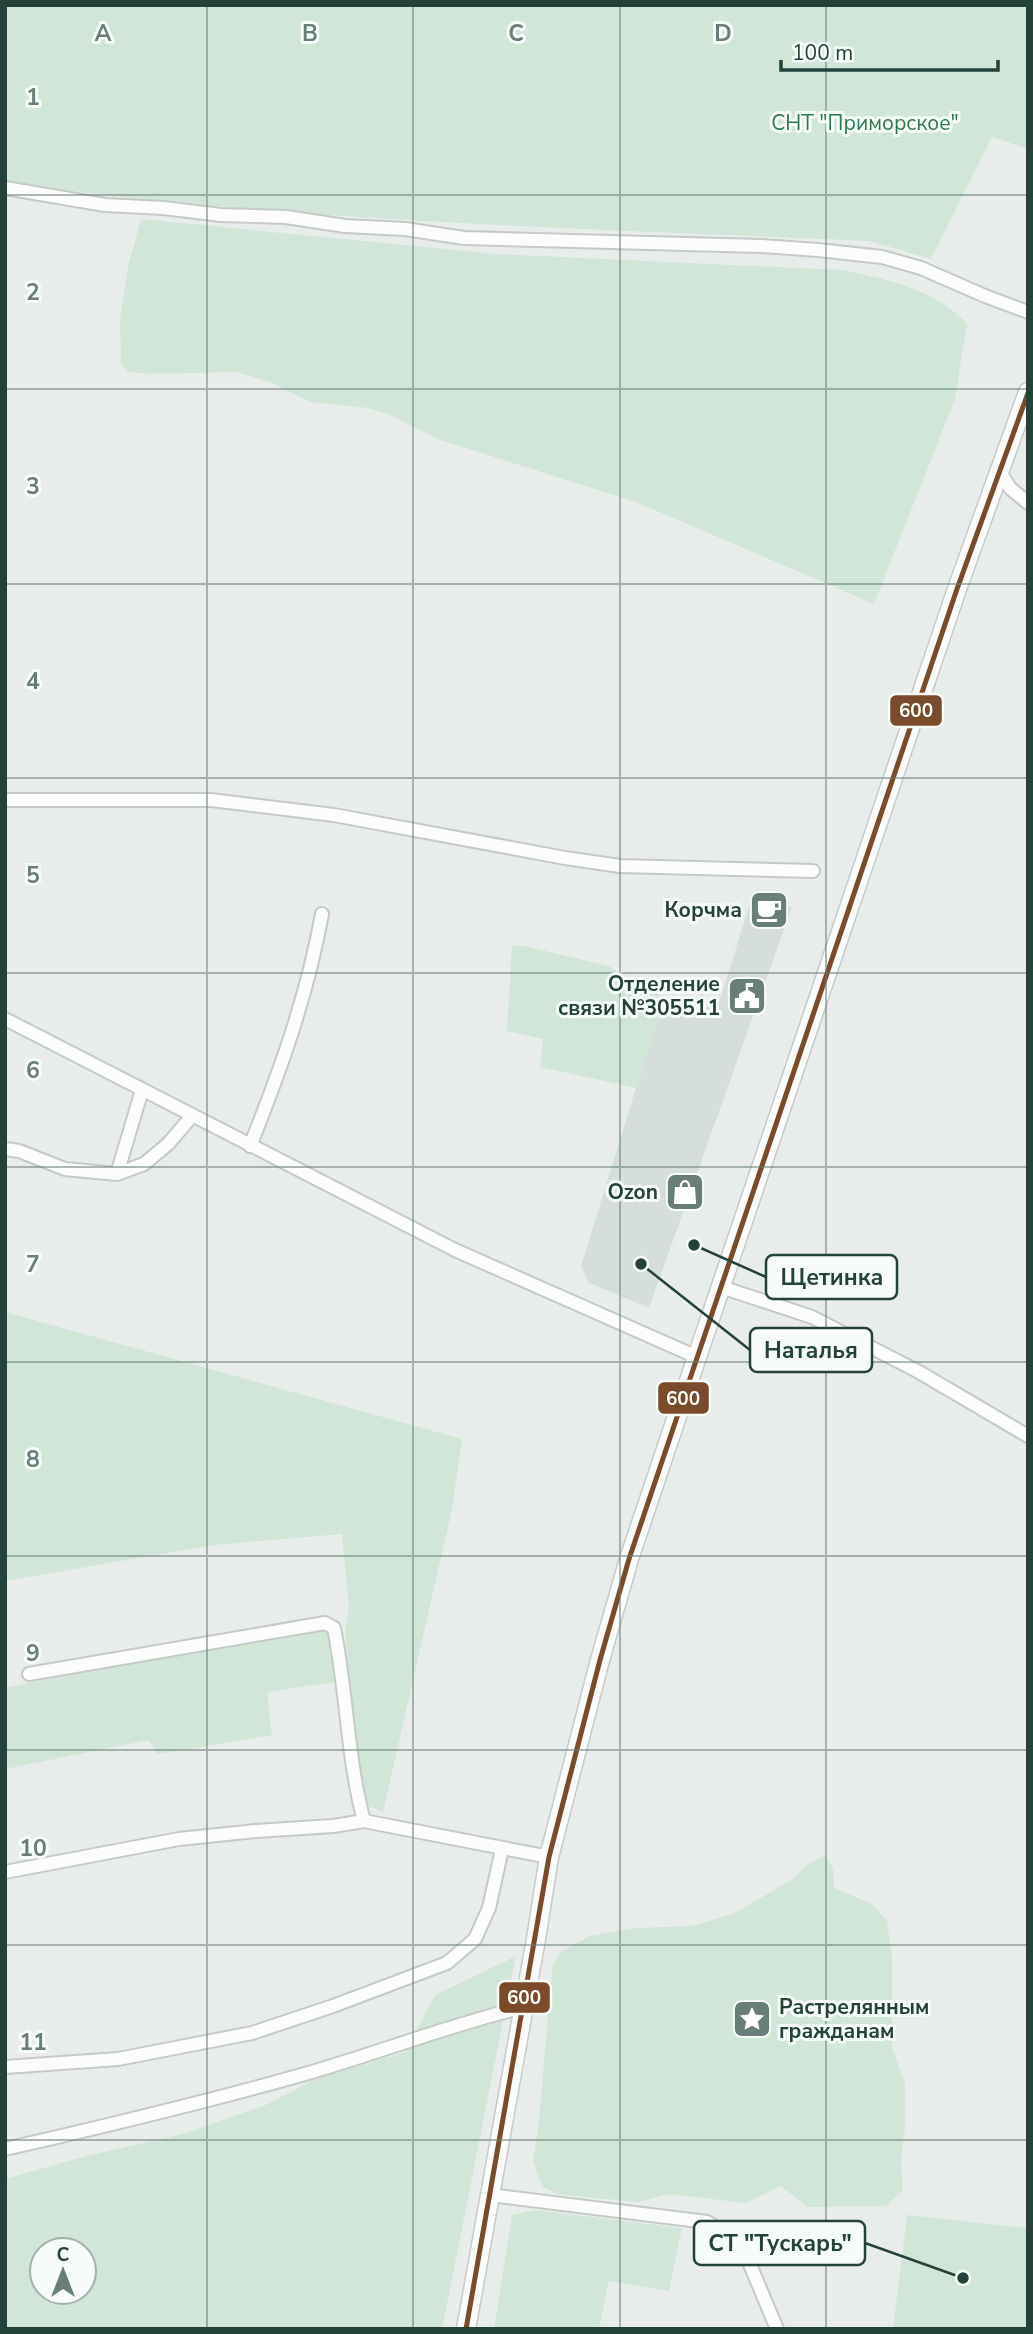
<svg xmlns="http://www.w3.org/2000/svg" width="1033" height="2334" viewBox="0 0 1033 2334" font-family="'Nunito Sans',sans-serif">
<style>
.built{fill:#d6dedb}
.green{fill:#d1e6d8;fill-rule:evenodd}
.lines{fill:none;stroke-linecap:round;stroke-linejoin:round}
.street-casing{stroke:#c5cac8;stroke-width:16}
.secondary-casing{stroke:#c3cbc8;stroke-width:21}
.street{stroke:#fcfcfc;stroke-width:12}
.secondary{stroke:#fcfcfc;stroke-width:18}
.bus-1-casing{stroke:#f7fbf9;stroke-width:10}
.bus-1{stroke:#7a4b2a;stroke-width:5}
.grid{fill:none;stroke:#697e78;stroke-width:2;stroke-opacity:0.55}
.labels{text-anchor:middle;stroke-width:6;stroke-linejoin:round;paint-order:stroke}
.park-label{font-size:21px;fill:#2d7a4b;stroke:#f7fbf9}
.poi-label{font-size:21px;font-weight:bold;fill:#24423a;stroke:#f7fbf9;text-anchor:end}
.grid-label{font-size:23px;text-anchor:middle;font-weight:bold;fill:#697e78;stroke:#f7fbf9;stroke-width:6;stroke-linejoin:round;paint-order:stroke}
.leader{fill:none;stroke:#24423a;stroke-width:2.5}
.callout-dot{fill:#24423a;stroke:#f7fbf9;stroke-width:2.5}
.callout{fill:#f7fbf9;stroke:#24423a;stroke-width:2.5}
.callout-label{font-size:23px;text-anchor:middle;font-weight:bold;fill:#24423a}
.line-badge{stroke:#f7fbf9;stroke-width:2.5}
.badge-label{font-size:19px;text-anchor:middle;font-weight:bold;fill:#fff}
</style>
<rect width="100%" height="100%" fill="#e8edeb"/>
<!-- built -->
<path class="built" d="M752,897L792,907L649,1308L589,1283L581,1266L664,997L717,1009Z"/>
<!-- green -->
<path class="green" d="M5,5H1028V149L992,137L931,259L869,241C581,228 291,222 5,182Z
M141,219L496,254L841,270C884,278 938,290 967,324L955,399L874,604L636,502L437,439L391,415L368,408L310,402L270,382L236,372L150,374L128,372L121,364L120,318L129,263Z
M512,945L525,946L608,966L664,997L636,1088L540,1067L543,1039L507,1031Z
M5,1312L462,1439L452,1509L383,1812L369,1806L360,1781L345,1632L349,1608L342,1534L214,1545L5,1581Z
M328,1630L341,1681L267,1692L272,1735L157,1754L149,1740L5,1769V1688L132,1662Z
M824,1855L833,1868L834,1888L872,1904L887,1921L892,1958V2048L905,2083V2128L901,2162L903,2190L886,2206L808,2207L781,2186L746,2203L669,2194L639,2202L594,2198L556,2194L542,2186L533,2161L539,2122L550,1992L553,1965L559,1953L590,1936L636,1928L693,1926L735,1913L794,1878L806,1866Z
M516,1956L442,2329H5V2179L86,2156L183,2134L268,2104L317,2078L405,2052L435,1995ZM42,2250H84V2292H42Z
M535,2210L682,2228L669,2291L609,2281L599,2329H494L512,2215Z
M907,2215L1028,2228V2329H893Z"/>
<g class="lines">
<!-- street casing -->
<g class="street-casing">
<path id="street" d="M5,188L105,205L163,208L221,215L286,217L345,226L405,229L464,238L761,246L818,250L882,257L921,268L985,296L1028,312
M1000,472L1010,488L1028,503
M5,800H211L334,815L565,858L620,866L813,871
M5,1019L455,1250L697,1357
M250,1146C281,1069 307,996 322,914
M5,1149L19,1151L65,1169L117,1174L144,1164L168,1144L192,1116
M117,1174L142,1090
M721,1287L812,1317L919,1372L1028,1436
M29,1674L325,1623L334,1628C347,1692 347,1758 364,1821
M5,1872L179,1839L256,1831L333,1826L364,1821L549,1857
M5,2067L118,2059L252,2033L333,2006L447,1963L475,1939L489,1908L502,1849
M5,2149C106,2126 206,2102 305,2074C378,2053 449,2025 524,2007
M490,2195L707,2222L730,2237L746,2255L777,2329"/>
</g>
<!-- secondary casing -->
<g class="secondary-casing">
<path id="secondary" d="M466,2329L536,1939L549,1857L600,1660L629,1559L697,1357L957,589L1028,392"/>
</g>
<!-- street -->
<use href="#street" class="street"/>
<!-- secondary -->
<use href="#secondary" class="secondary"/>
<!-- bus-1 casing -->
<g class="bus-1-casing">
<path id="bus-1" d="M466,2329L549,1857L600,1660L629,1559L957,589L1028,393"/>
</g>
<!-- bus-1 -->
<use href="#bus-1" class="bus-1"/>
</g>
<!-- grid -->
<path class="grid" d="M207,5V2329M413,5V2329M620,5V2329M826,5V2329M5,195H1028M5,389H1028M5,584H1028M5,778H1028M5,973H1028M5,1167H1028M5,1362H1028M5,1556H1028M5,1750H1028M5,1945H1028M5,2140H1028"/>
<!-- icons -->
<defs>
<g id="cafe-square" transform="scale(2.0125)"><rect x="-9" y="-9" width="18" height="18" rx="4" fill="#697e78" stroke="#f7fbf9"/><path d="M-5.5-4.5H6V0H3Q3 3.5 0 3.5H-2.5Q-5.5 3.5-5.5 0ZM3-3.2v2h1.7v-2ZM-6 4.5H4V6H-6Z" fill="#fff"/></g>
<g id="civic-square" transform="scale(2.0125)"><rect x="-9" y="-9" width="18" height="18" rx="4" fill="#697e78" stroke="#f7fbf9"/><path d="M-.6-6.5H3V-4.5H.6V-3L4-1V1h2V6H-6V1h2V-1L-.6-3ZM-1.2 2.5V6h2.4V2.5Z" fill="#fff"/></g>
<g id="shop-square" transform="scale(2.0125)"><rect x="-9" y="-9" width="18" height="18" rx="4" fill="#697e78" stroke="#f7fbf9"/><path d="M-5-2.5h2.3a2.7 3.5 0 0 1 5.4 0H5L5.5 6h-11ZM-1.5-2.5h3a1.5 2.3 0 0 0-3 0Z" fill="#fff"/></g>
<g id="sight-square" transform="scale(2.0125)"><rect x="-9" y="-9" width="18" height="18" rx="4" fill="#697e78" stroke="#f7fbf9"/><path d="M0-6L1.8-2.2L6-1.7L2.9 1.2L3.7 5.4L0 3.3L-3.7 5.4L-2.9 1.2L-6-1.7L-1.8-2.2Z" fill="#fff"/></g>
</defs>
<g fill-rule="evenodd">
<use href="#cafe-square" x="769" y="910"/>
<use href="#civic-square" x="747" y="996"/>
<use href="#shop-square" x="685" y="1192"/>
<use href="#sight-square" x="752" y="2019"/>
</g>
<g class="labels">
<!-- park labels -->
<g class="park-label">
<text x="865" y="130">СНТ "Приморское"</text>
</g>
<!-- poi labels -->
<g class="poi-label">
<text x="742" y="917">Корчма</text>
<text x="720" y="991">Отделение<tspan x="720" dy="24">связи №305511</tspan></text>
<text x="658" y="1199">Ozon</text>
<text x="779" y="2014" text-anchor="start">Растрелянным<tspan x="779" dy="24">гражданам</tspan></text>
</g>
</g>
<g class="grid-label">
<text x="103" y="41">A</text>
<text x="310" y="41">B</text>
<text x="516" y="41">C</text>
<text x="723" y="41">D</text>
<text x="33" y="105">1</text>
<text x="33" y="300">2</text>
<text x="33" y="494">3</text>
<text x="33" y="689">4</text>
<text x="33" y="883">5</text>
<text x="33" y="1078">6</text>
<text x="33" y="1272">7</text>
<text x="33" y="1467">8</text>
<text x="33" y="1661">9</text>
<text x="33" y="1856">10</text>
<text x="33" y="2050">11</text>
</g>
<!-- callouts -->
<path class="leader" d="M694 1245L766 1277M641 1264L750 1350M963 2278L865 2243"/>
<g class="callout-dot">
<circle cx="694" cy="1245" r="7"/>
<circle cx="641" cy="1264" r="7"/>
<circle cx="963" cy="2278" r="7"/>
</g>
<g class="callout">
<rect x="766" y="1255" width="131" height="44" rx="7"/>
<rect x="750" y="1328" width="122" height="44" rx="7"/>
<rect x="694" y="2221" width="171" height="44" rx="7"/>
</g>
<g class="callout-label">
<text x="832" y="1285">Щетинка</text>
<text x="811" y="1358">Наталья</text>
<text x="780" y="2251">СТ "Тускарь"</text>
</g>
<g class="line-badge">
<rect x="889" y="694" width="54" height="33" rx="7" fill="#7a4b2a"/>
<rect x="657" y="1381" width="53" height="34" rx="7" fill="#7a4b2a"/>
<rect x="498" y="1981" width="53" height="33" rx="7" fill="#7a4b2a"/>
</g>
<g class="badge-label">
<text x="916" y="717">600</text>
<text x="683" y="1405">600</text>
<text x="524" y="2004">600</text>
</g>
<!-- border -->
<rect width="1033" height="2334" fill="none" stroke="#24423a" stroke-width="14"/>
<!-- north arrow -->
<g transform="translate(63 2271)"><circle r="33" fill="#f7fbf9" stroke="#a3b1ad" stroke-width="2"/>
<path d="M0-5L12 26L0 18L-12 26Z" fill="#697e78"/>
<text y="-10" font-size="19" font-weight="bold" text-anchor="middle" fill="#24423a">С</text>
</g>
<!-- scale -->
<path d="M781 60v10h217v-10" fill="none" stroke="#24423a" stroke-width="3.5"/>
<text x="792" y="60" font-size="21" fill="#24423a" stroke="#f7fbf9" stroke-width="5" paint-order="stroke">100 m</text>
</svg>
